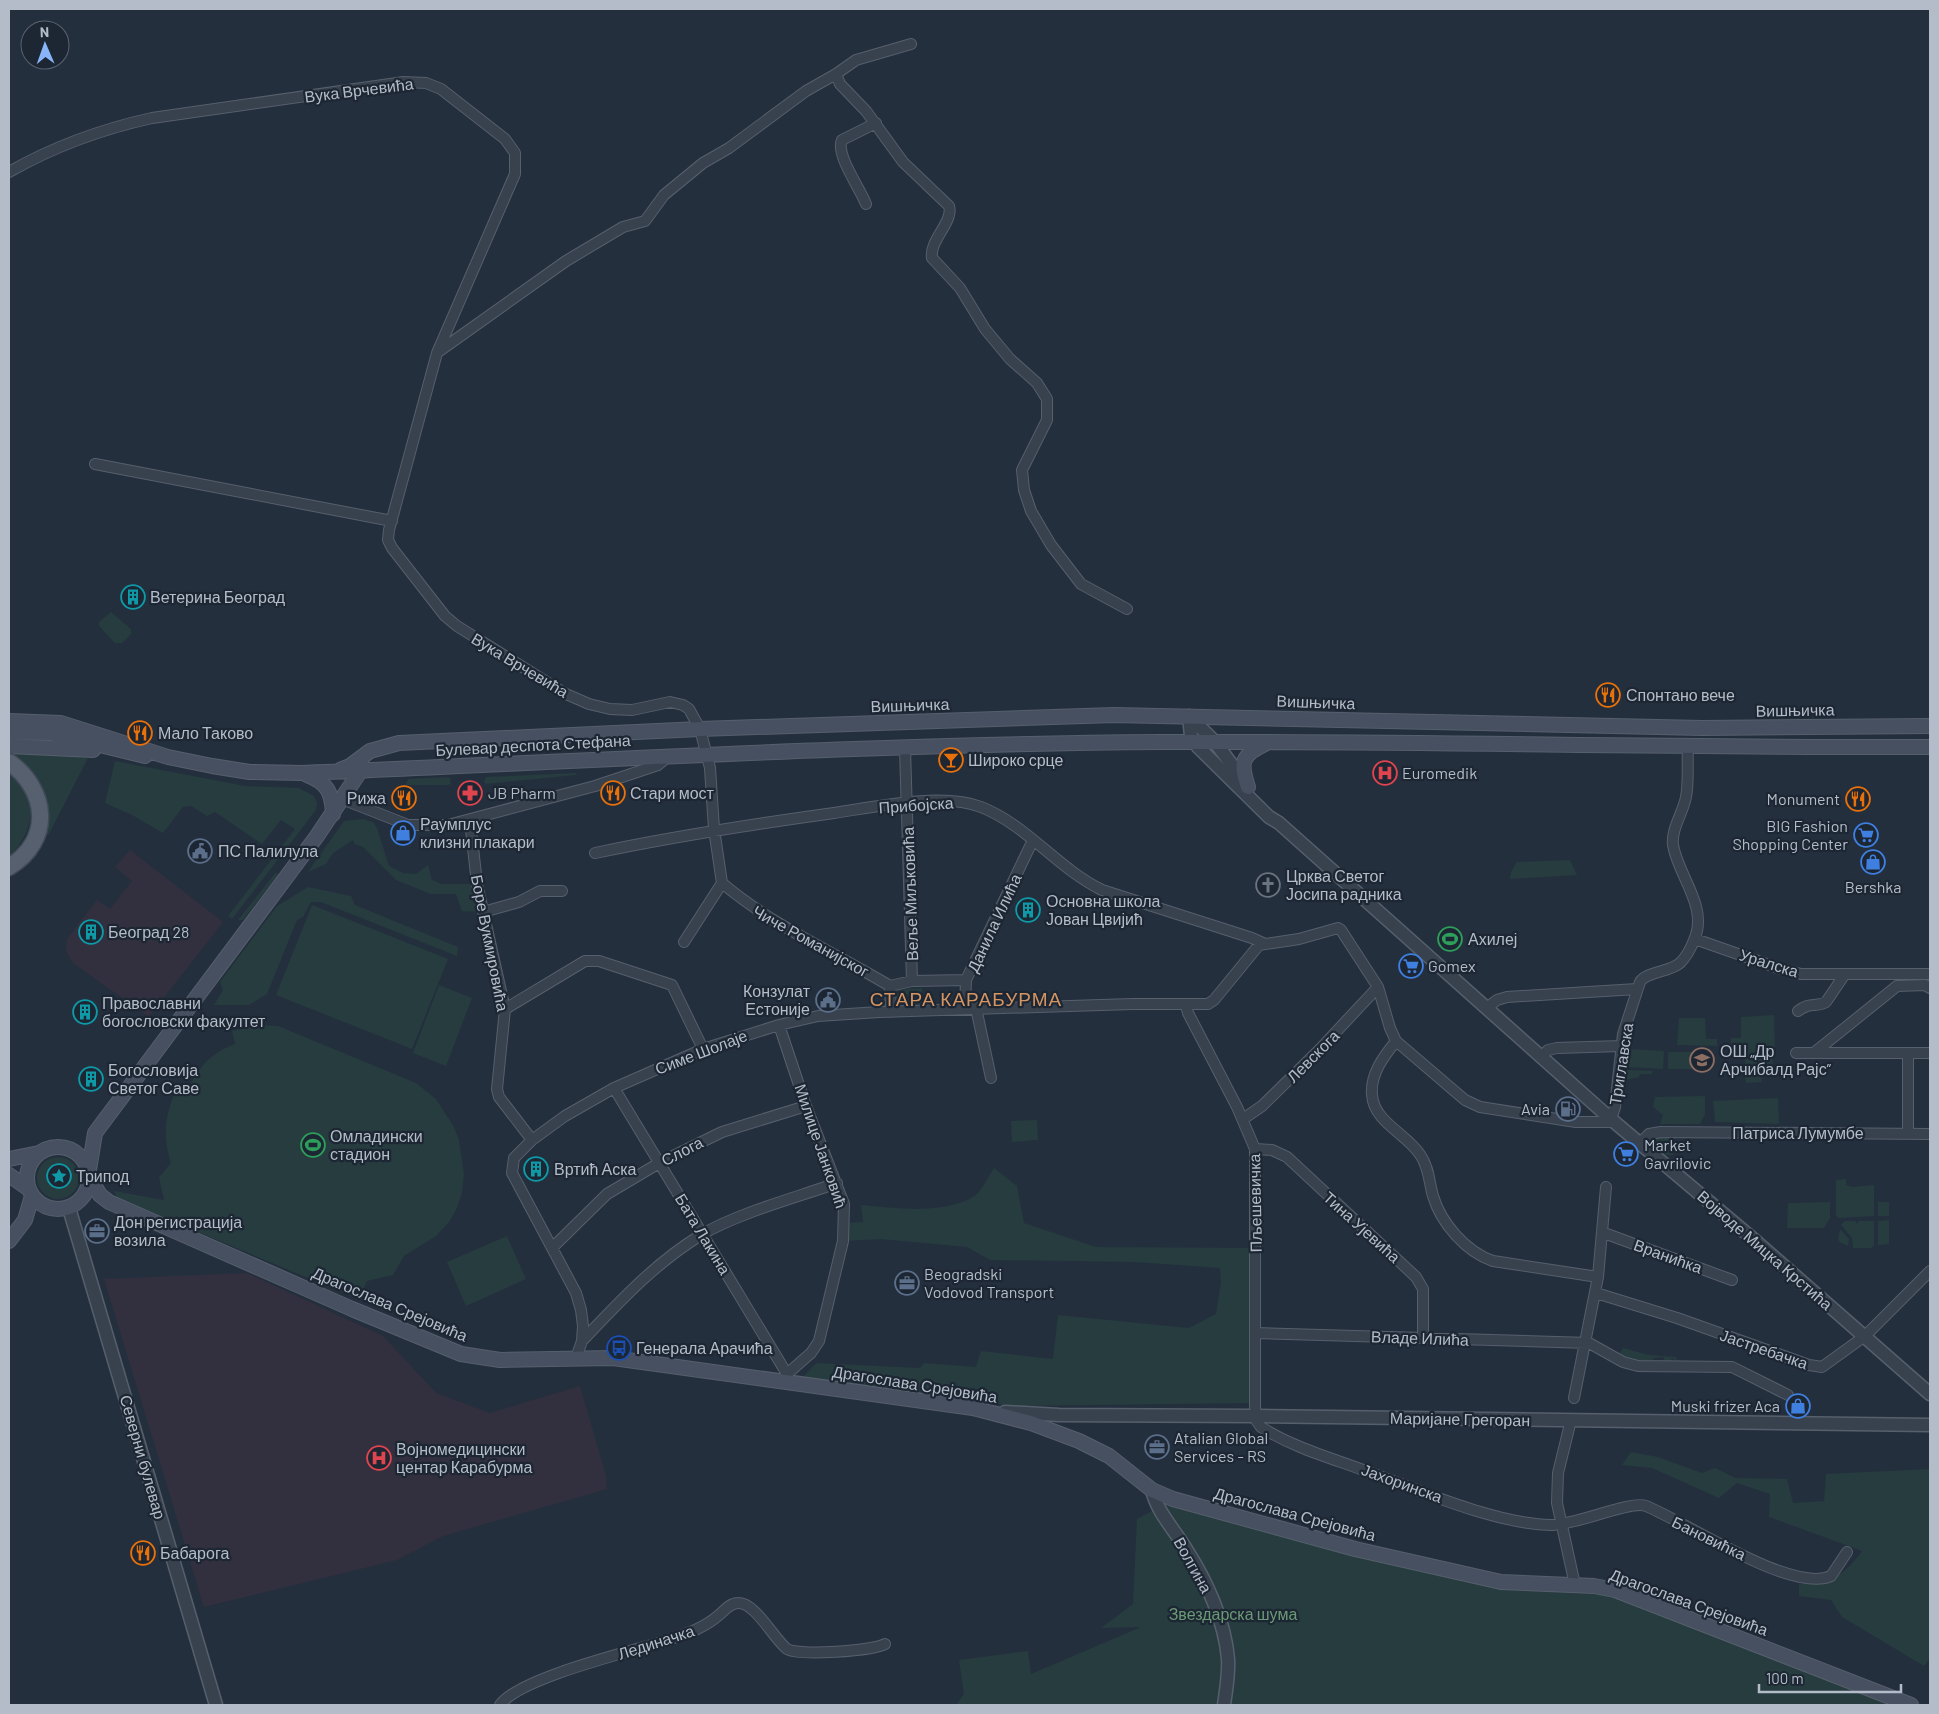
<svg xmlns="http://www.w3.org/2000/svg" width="1939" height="1714" viewBox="0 0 1939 1714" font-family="Barlow,sans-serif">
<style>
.medical{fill:#32303f}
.green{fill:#263c3f}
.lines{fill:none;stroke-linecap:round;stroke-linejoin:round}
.minor-casing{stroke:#565f6c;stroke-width:12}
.tertiary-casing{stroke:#565f6c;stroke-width:15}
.secondary-casing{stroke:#565f6c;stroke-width:16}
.primary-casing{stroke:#414a57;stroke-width:19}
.minor{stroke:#38414e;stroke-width:10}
.tertiary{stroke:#38414e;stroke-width:12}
.secondary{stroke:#465061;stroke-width:14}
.primary{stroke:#56606e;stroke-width:16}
.labels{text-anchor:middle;stroke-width:4.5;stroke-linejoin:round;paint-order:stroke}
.street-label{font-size:16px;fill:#b4bcc9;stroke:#1d2633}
.poi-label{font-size:16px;fill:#b4bcc9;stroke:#1d2633;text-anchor:start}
.park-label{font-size:16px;fill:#6b9a76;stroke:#1d2633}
.quarter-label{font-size:19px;letter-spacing:1px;fill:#d59563;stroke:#1d2633}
</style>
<rect width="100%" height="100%" fill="#242f3e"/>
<!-- medical -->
<path class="medical" d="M130,850L223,922L149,1017L73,963L66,951L67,939L97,900L110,909L132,881L115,867Z
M247,1273L383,1336L436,1393L490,1413L580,1386L606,1476L607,1489L443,1536L397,1560L204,1607L104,1279Z"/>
<!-- green -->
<path class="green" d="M111,612L131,629V634L122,643H115L99,626V622Z
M9,752L47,753L88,758L49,834L41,840L44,812Z
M115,761L245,786L299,788L314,796L317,803L316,810L232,919L228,916L295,829L281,820L262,844L215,812L207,816L191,806L183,807L163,833L132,815L105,803Z
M9,769C38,794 37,831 9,856Z
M576,773V775L486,784L484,782L486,777Z
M448,777L450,778L451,784L448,785H406L408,779Z
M363,819L373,822L377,828L389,866L403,873L416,874L428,865L432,880L442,884H477L483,912L462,911L456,894H431L396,880L363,847L355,844L353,840L333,853L326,864L308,872L344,821Z
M1570,860L1577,875L1510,879L1511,872L1517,862Z
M276,872L278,875L243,920H238Z
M308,887L351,896L355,905L458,947L457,956L321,902H311L303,917L297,920L267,994L249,1005H214L223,990L220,982L277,906Z
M312,905L448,959L412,1049L276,995Z
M439,985L472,998L446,1066L413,1053Z
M922,988V994L913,997L898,990Z
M896,992L910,1000L921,998L924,1004L897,1003Z
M1774,1015L1775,1051L1772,1052L1773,1071H1745V1052L1731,1047V1038H1741V1017Z
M1679,1018H1705L1706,1039H1717V1046L1677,1045Z
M255,1025L278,1026L416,1083L436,1099L453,1125L459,1140L464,1174L462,1193L457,1208L449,1222L436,1236L404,1256L393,1275L367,1281L358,1299L117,1198L114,1191L164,1200L159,1177L171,1163C161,1134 166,1111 179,1084L188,1088C203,1063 208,1055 235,1044L232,1031Z
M1628,1049L1664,1051L1663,1069L1627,1067Z
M1668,1052H1706V1069H1668Z
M1627,1070L1652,1071V1074H1640L1639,1077L1626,1080Z
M1761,1075L1762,1082L1746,1083L1745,1076Z
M1705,1096V1114L1700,1124H1660L1663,1115L1653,1107L1655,1097Z
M1778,1098L1779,1124L1715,1122L1713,1101Z
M1037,1120L1038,1140L1012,1142L1011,1121Z
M1657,1138H1677L1673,1139V1146L1665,1142L1660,1146L1664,1152L1673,1149V1155H1666L1654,1141Z
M37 1178a21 21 0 1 1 42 0a21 21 0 1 1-42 0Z
M994,1168L1017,1186L1024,1223L1096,1247L1252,1248V1403L1010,1406L803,1377L816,1363L920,1368L924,1363L976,1367L981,1351L1053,1359L1058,1315L1189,1328L1216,1314L1221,1283L1220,1268L1135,1262L990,1260L967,1247L881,1239L843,1241L845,1223L863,1222L861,1205C898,1208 939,1215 973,1197C981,1193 988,1176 994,1168Z
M1846,1179V1185L1852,1187L1874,1185V1216L1839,1218L1836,1216V1180Z
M1830,1202V1218L1824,1228H1787L1788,1203Z
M1878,1202H1889V1216H1878Z
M1889,1220V1244L1878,1245V1221Z
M1845,1221H1855L1857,1224L1859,1221H1874V1245L1871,1248H1853L1852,1238L1841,1225Z
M1840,1229L1849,1239L1848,1246L1841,1243L1838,1240Z
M507,1236L526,1279L466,1306L447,1262Z
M1623,1348L1649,1355L1676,1357L1677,1363L1674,1359H1671V1363H1665L1663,1357L1653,1358L1652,1364H1642L1618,1356Z
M1631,1452L1658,1457L1702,1473L1715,1468L1735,1478L1787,1479L1793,1503L1824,1501L1826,1474L1930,1469V1658L1924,1666L1842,1617L1831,1600L1799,1596V1584C1828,1585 1845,1575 1862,1551L1769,1517L1770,1494L1737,1483L1719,1498L1652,1468L1622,1465Z
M1171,1501L1365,1554L1617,1597L1903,1705H956L964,1694L959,1660L1028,1651L1031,1674L1141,1627L1101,1628L1133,1604L1137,1519Z"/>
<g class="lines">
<!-- minor casing -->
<g class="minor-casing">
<path id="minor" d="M836,74L840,84L866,111L903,162L949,206C954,222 929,240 932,258L960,288L985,329L1010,359L1037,383L1047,399V420L1022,470L1024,490L1031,511L1051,545L1081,584L1127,609
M9,172C53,147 102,129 152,118L404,82L426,83L441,89L505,139L515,153V174L437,353L389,530L388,540L392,548L445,616L457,626L566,694L589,704L610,709L632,710L670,702L683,705L689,709L700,729L710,768L714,829L722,883C773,926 833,952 890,986L891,1012
M866,204C860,188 835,154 842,140L876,123
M438,352L566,261L623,227L645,221L664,195L703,163L729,148L806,91L836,74L856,60L911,44
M95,464L392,521
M905,748L912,981
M342,799L408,825H448L595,786L658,765L664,760V756
M470,820L477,884L505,1009L497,1089L499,1097L532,1140
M595,853C675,836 754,824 834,813C874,807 943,792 981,807C1027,825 1057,868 1102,890L1252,938L1263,943
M483,912L519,902L540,891H562
M1695,939L1778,968L1801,974H1930
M684,942L722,883
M890,986L912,981L966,980
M1186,1005L1188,1013L1237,1107L1255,1149V1406L1256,1420L1261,1427C1292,1447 1331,1458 1366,1471C1418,1490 1496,1524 1551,1525C1576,1525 1631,1500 1646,1506C1686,1522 1792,1594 1831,1576L1847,1552
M1488,1007L1497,1000L1507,997L1637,989
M976,1008L991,1078
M505,1009L585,961H599L672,985L703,1049
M965,1009L966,980L1033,840
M1798,1011C1811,1001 1815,1008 1826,1002L1845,974
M779,1025L806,1106L844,1204L843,1241L819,1341L811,1353L787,1374
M1396,1041C1384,1056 1370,1074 1372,1095C1374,1123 1408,1134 1421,1156C1429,1168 1429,1182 1433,1196C1441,1223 1466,1252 1493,1261L1598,1277
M1815,1052L1897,986L1925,985L1930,988
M1796,1053H1930
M1542,1056L1548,1050L1557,1048L1621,1046
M614,1088L787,1374V1378
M1243,1119L1262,1106L1320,1049L1378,987
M1908,1134V1053
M1640,1143L1649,1134L1661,1132L1930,1134
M1255,1149L1272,1150L1287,1157L1416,1277L1423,1289V1338
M1604,1233L1732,1280
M552,1248L607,1194L661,1162L722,1132L806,1106
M1596,1293L1677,1318L1809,1365L1822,1367L1865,1336L1930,1271
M1256,1333L1589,1343L1623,1362L1638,1366L1732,1367L1788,1395
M582,1341C619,1302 655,1263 701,1235C738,1213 795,1198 837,1183
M576,1358L582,1341L583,1326L581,1310L576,1293L512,1173L514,1158L532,1140L565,1116L614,1088L703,1049L779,1025L818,1016L879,1012L1132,1004H1208L1214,1000L1259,945L1299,939L1338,928L1341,930L1378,987L1390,1028L1396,1041L1465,1100L1480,1107L1576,1122H1610L1615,1107L1623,1034L1640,982C1645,972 1670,972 1680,963C1686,957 1691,948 1694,940C1709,907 1678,876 1673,845C1671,829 1683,813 1686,797C1689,781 1687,763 1688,747
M1574,1398L1598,1277L1606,1187
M1571,1420L1558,1473L1557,1503L1575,1585
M500,1705C519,1678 629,1652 665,1641C685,1634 703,1629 719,1615C725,1610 730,1603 738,1603C755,1602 774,1639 787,1649C798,1656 873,1651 885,1644"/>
</g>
<!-- tertiary casing -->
<g class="tertiary-casing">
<path id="tertiary" d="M1189,716L1191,736L1198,747L1269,817L1279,823L1612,1120L1752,1238L1930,1394
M1189,716L1215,742L1247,785
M69,1208L216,1705
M1005,1412L1059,1415L1255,1416L1930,1425
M1152,1490C1157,1512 1174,1529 1186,1549C1206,1580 1225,1621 1228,1659C1229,1675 1226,1690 1224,1705"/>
</g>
<!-- secondary casing -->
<g class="secondary-casing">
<path id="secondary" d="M9,721L61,723L168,757L212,766L250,772L302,773C588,761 874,744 1161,742C1417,741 1674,748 1930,747
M9,732L51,733L145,756
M9,746L93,750
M340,770L350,766L370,751L399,743L700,729L1114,715L1702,728L1930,726
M307,775C328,783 332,793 333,814
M1248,787C1240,763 1241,755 1265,744
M27 1178a31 31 0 1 1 62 0a31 31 0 1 1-62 0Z
M9,1159L39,1153
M89,1170L95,1133L317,836L363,767
M9,1175L29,1189
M90,1178L100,1195L109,1202L352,1309L461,1354L500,1360L613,1358L973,1408L1031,1423L1079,1441L1109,1456L1152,1490L1173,1499L1355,1549L1501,1582L1594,1586L1615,1590L1911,1705
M9,1241L25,1220L32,1196"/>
</g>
<!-- primary casing -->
<g class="primary-casing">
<path id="primary" d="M9,762C48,790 53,840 9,867"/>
</g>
<!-- minor -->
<use href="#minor" class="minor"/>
<!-- tertiary -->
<use href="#tertiary" class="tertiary"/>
<!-- secondary -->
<use href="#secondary" class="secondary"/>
<!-- primary -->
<use href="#primary" class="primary"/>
</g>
<!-- icons -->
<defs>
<g id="building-ring" transform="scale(1.25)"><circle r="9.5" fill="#1d2633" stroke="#0f9aa8" stroke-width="1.5"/><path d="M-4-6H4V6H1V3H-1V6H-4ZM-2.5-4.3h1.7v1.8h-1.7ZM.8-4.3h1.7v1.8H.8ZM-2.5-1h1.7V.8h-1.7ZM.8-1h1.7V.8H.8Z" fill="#0f9aa8"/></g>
<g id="restaurant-ring" transform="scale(1.25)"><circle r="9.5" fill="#1d2633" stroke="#e8710a" stroke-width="1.5"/><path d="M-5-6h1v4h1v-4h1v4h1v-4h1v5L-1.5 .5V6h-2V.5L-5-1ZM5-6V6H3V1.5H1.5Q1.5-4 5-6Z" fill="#e8710a"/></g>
<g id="bar-ring" transform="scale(1.25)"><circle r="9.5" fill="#1d2633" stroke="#e8710a" stroke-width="1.5"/><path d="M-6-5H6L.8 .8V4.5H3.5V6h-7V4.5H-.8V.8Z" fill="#e8710a"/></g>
<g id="hospital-ring" transform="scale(1.25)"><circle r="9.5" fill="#1d2633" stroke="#e0444e" stroke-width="1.5"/><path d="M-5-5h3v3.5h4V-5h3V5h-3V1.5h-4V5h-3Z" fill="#e0444e"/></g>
<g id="pharmacy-ring" transform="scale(1.25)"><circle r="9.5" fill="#1d2633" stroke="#e0444e" stroke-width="1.5"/><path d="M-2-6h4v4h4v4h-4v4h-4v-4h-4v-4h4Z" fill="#e0444e"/></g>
<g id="shop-ring" transform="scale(1.25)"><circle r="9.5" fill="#1d2633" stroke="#3f7fe0" stroke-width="1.5"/><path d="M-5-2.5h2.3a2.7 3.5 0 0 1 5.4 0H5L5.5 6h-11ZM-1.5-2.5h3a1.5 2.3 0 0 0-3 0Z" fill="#3f7fe0"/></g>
<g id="supermarket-ring" transform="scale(1.25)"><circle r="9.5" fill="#1d2633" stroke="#3f7fe0" stroke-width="1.5"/><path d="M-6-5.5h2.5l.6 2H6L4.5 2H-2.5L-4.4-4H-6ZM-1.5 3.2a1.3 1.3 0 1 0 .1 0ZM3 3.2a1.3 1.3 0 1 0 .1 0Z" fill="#3f7fe0"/></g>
<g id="civic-ring" transform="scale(1.25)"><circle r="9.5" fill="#1d2633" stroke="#5c6f8a" stroke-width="1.5"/><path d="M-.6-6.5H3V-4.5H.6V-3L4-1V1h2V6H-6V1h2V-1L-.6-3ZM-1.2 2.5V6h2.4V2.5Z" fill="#5c6f8a"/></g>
<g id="church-ring" transform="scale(1.25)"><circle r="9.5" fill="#1d2633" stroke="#6b7280" stroke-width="1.5"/><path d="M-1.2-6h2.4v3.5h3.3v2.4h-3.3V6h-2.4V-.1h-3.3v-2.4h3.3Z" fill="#6b7280"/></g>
<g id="stadium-ring" transform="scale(1.25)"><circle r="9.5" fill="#1d2633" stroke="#2e9e5b" stroke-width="1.5"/><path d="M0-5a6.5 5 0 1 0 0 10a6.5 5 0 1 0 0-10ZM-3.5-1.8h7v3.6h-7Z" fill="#2e9e5b"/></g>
<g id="school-ring" transform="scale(1.25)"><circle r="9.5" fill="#1d2633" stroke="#8d6e63" stroke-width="1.5"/><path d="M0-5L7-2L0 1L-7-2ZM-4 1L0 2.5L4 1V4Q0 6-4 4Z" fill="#8d6e63"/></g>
<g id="fuel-ring" transform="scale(1.25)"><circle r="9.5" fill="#1d2633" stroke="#5c6f8a" stroke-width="1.5"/><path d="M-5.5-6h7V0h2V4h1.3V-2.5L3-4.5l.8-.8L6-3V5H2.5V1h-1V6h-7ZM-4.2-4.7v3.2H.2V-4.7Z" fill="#5c6f8a"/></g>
<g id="sight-ring" transform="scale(1.25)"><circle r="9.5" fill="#1d2633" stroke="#0f9aa8" stroke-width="1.5"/><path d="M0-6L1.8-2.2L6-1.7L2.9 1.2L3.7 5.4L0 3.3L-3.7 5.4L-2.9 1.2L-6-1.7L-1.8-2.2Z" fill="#0f9aa8"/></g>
<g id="office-ring" transform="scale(1.25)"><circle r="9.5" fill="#1d2633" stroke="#5c6f8a" stroke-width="1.5"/><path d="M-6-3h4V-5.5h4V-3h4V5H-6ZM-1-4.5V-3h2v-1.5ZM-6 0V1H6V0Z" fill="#5c6f8a"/></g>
<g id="bus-ring" transform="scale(1.25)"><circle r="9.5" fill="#1d2633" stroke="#1a4fb4" stroke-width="1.5"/><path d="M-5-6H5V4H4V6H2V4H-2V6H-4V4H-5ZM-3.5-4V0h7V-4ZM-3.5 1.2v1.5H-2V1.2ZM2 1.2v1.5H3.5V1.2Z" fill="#1a4fb4"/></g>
</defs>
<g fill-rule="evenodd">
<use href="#building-ring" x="133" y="597"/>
<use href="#restaurant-ring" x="1608" y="695"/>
<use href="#restaurant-ring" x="140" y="733"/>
<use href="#bar-ring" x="951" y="760"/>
<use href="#hospital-ring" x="1385" y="773"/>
<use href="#pharmacy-ring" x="470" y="793"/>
<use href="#restaurant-ring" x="613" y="793"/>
<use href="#restaurant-ring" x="404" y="798"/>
<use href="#restaurant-ring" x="1858" y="799"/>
<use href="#shop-ring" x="403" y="833"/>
<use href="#supermarket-ring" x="1866" y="835"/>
<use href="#civic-ring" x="200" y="851"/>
<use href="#shop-ring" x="1873" y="862"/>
<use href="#church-ring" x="1268" y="885"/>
<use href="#building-ring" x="1028" y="910"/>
<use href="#building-ring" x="91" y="932"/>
<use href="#stadium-ring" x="1450" y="939"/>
<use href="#supermarket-ring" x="1411" y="966"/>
<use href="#civic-ring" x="828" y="1000"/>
<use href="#building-ring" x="85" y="1012"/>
<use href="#school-ring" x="1702" y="1060"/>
<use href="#building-ring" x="91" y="1079"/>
<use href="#fuel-ring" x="1568" y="1109"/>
<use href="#stadium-ring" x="313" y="1145"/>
<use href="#supermarket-ring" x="1626" y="1154"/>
<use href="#building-ring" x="536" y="1169"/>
<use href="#sight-ring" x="59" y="1176"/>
<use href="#office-ring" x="97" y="1231"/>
<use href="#office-ring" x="907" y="1283"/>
<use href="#bus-ring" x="619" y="1348"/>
<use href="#shop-ring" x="1798" y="1406"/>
<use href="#office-ring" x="1157" y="1447"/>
<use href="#hospital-ring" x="379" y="1458"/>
<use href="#restaurant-ring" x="143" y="1553"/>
</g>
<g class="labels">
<!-- street labels -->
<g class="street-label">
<text transform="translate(359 90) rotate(-7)" y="6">Вука Врчевића</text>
<text transform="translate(520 665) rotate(31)" y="6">Вука Врчевића</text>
<text transform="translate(1316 702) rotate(2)" y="6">Вишњичка</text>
<text transform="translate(910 705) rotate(-2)" y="6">Вишњичка</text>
<text transform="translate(1795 710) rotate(-1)" y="6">Вишњичка</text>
<text transform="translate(533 745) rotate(-3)" y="6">Булевар деспота Стефана</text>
<text transform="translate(916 805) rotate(-4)" y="6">Прибојска</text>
<text transform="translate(910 894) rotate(-92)" y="6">Веље Миљковића</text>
<text transform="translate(994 923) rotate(-65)" y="6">Данила Илића</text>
<text transform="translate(811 941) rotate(29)" y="6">Чиче Романијског</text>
<text transform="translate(490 943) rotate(79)" y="6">Боре Вукмировића</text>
<text transform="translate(1769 963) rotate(17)" y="6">Уралска</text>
<text transform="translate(701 1052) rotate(-21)" y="6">Симе Шолаје</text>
<text transform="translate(1313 1056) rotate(-45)" y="6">Левскога</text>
<text transform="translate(1621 1064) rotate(-81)" y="6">Триглавска</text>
<text x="1798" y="1139">Патриса Лумумбе</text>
<text transform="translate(821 1146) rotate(71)" y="6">Милице Јанковић</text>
<text transform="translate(682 1151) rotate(-27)" y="6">Слога</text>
<text transform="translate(1255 1203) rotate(-91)" y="6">Пљешевичка</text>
<text transform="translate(1362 1227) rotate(42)" y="6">Тина Ујевића</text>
<text transform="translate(703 1234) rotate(59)" y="6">Бата Лакина</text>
<text transform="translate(1765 1250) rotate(41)" y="6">Војводе Мицка Крстића</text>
<text transform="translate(1668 1256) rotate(20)" y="6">Вранићка</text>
<text transform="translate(390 1304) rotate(23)" y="6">Драгослава Срејовића</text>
<text transform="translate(1420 1338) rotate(2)" y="6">Владе Илића</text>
<text transform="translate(1764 1349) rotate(19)" y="6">Јастребачка</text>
<text transform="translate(915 1384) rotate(9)" y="6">Драгослава Срејовића</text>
<text transform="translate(1460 1419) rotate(1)" y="6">Маријане Грегоран</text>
<text transform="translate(143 1457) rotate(74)" y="6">Северни булевар</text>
<text transform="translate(1402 1483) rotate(20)" y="6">Јахоринска</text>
<text transform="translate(1295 1514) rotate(15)" y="6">Драгослава Срејовића</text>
<text transform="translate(1709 1538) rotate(26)" y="6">Бановићка</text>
<text transform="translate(1193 1565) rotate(61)" y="6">Волгина</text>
<text transform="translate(1689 1602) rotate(20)" y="6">Драгослава Срејовића</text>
<text transform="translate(656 1642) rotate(-18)" y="6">Лединачка</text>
</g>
<!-- poi labels -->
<g class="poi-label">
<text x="150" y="603">Ветерина Београд</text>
<text x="1626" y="701">Спонтано вече</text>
<text x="158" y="739">Мало Таково</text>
<text x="968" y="766">Широко срце</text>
<text x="1402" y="779">Euromedik</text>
<text x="488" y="799">JB Pharm</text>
<text x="630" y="799">Стари мост</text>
<text x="386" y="804" text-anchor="end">Рижа</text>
<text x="1840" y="805" text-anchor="end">Monument</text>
<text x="420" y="830">Раумплус<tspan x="420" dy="18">клизни плакари</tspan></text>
<text x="1848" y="832" text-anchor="end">BIG Fashion<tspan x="1848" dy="18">Shopping Center</tspan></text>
<text x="218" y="857">ПС Палилула</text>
<text x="1286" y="882">Црква Светог<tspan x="1286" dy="18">Јосипа радника</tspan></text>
<text x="1873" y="893" text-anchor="middle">Bershka</text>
<text x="1046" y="907">Основна школа<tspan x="1046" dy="18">Јован Цвијић</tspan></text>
<text x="108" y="938">Београд 28</text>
<text x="1468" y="945">Ахилеј</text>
<text x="1428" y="972">Gomex</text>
<text x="810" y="997" text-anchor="end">Конзулат<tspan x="810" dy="18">Естоније</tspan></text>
<text x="102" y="1009">Православни<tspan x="102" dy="18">богословски факултет</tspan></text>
<text x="1720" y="1057">ОШ „Др<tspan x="1720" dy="18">Арчибалд Рајс”</tspan></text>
<text x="108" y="1076">Богословија<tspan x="108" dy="18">Светог Саве</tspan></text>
<text x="1550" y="1115" text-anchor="end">Avia</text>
<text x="330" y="1142">Омладински<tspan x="330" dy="18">стадион</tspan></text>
<text x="1644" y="1151">Market<tspan x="1644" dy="18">Gavrilovic</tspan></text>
<text x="554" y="1175">Вртић Аска</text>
<text x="76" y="1182">Трипод</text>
<text x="114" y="1228">Дон регистрација<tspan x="114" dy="18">возила</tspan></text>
<text x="924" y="1280">Beogradski<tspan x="924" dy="18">Vodovod Transport</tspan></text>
<text x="636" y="1354">Генерала Арачића</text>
<text x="1780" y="1412" text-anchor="end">Muski frizer Aca</text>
<text x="1174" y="1444">Atalian Global<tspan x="1174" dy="18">Services - RS</tspan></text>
<text x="396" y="1455">Војномедицински<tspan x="396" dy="18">центар Карабурма</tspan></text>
<text x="160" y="1559">Бабарога</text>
</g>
<!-- park labels -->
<g class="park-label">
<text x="1233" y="1620">Звездарска шума</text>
</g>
<!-- quarter labels -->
<g class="quarter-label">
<text x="966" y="1006">СТАРА КАРАБУРМА</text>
</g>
</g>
<!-- border -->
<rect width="1939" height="1714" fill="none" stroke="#b4bcc9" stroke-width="20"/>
<!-- north arrow -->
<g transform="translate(45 45) rotate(358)"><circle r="24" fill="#1d2633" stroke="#59626f"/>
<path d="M0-4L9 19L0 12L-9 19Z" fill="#8ab4f8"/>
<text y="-8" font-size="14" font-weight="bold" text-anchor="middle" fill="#b4bcc9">N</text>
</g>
<!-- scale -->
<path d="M1759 1684v8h142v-8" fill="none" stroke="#b4bcc9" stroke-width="2.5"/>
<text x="1766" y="1684" font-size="15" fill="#b4bcc9" stroke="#1d2633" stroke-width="4" paint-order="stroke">100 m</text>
</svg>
